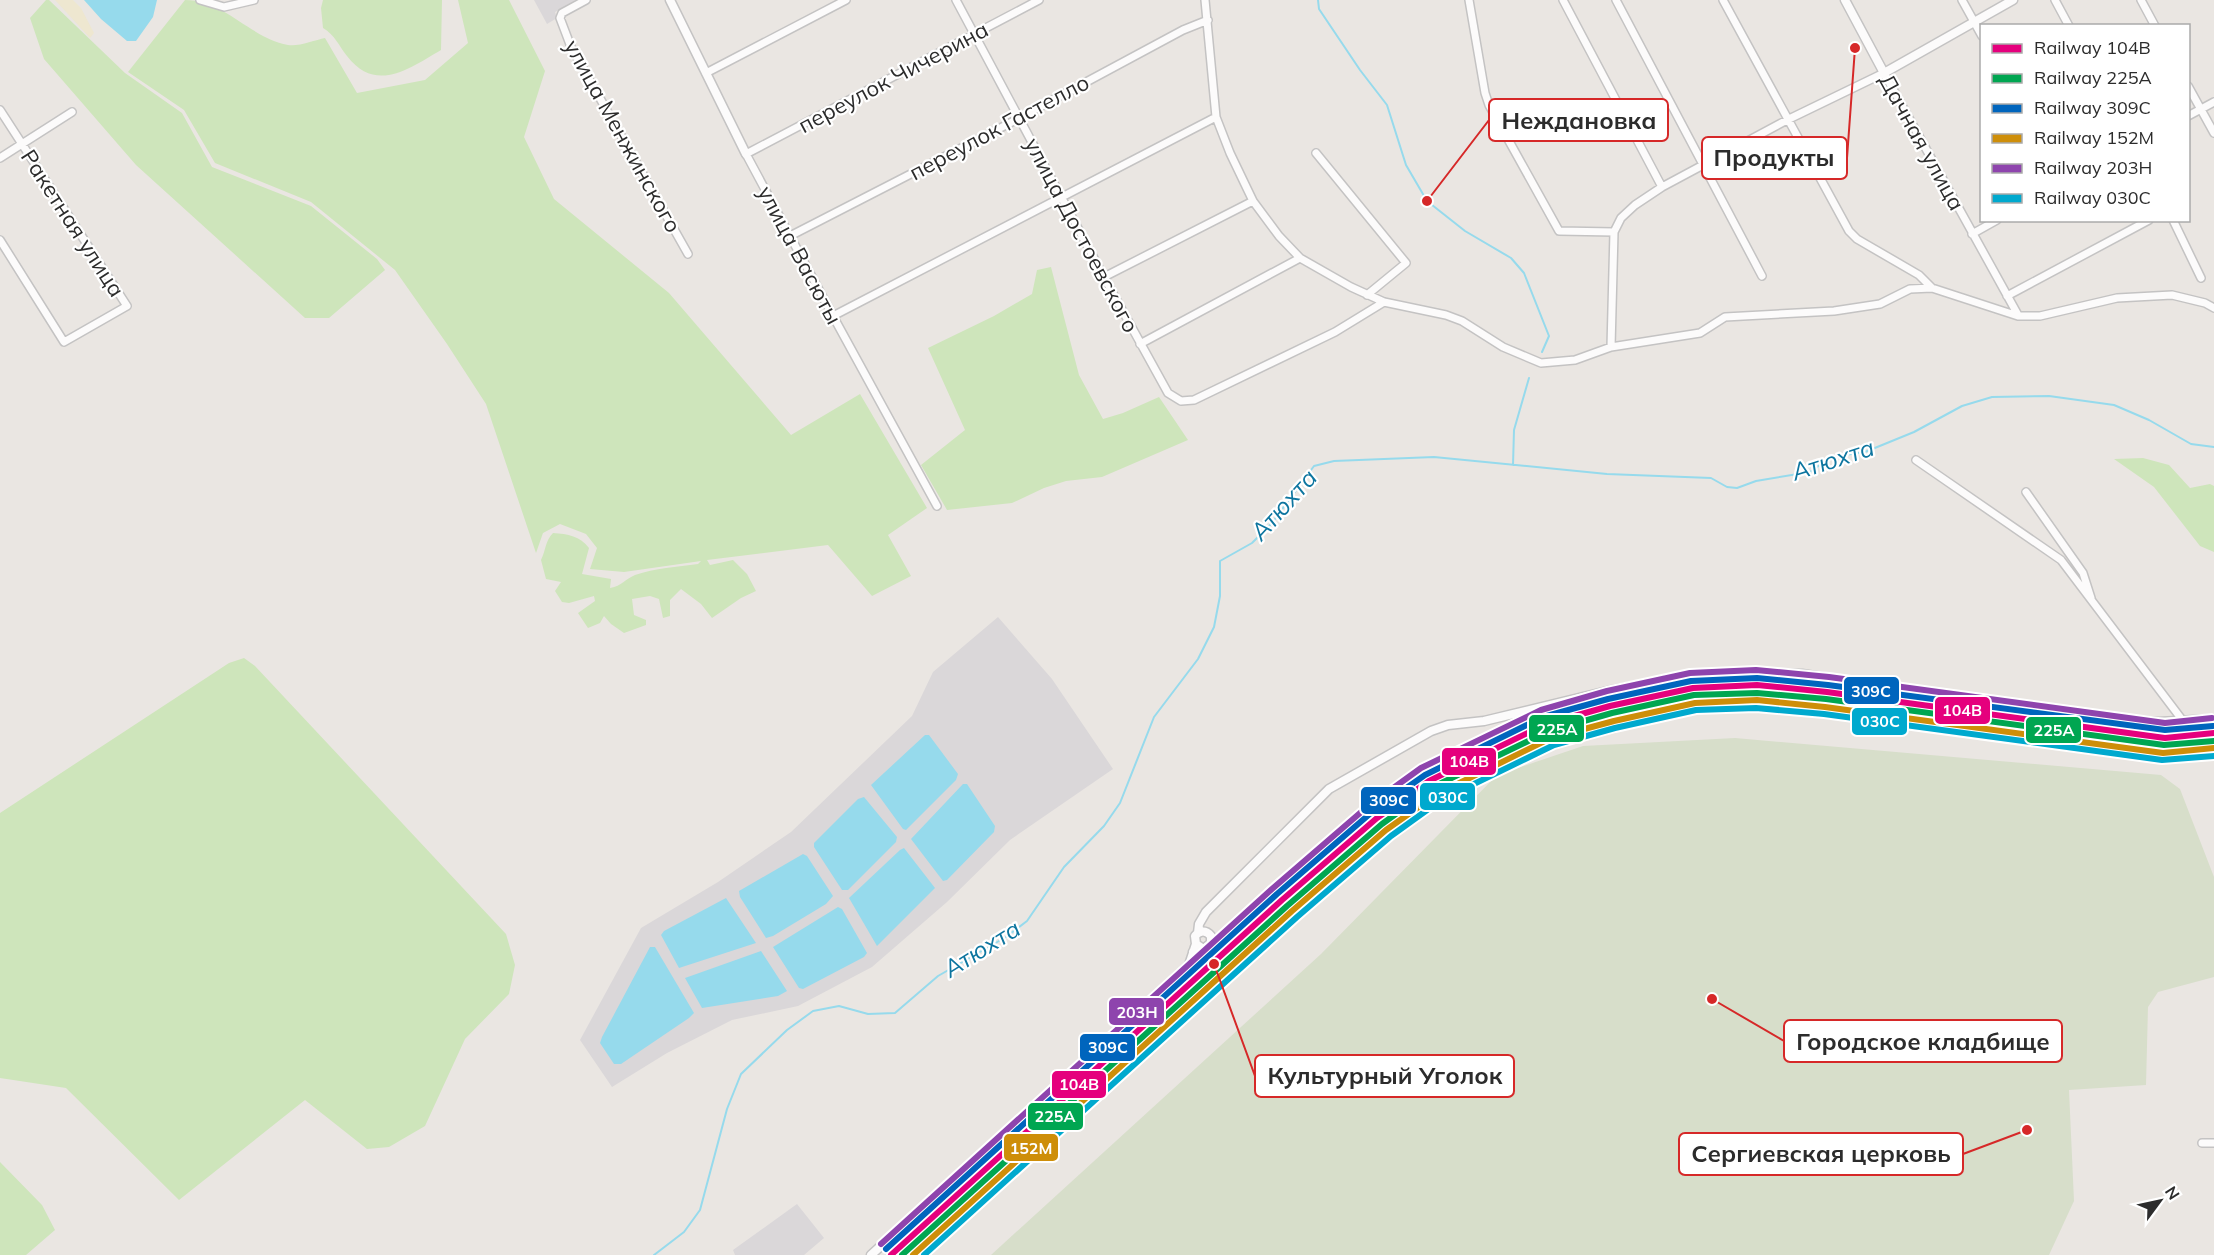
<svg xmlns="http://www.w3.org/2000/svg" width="2214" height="1255" viewBox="0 0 2214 1255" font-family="Mulish,sans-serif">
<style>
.industrial{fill:#dad7d9}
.green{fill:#cee5bb}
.sand{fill:#eee7d0}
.cemetery{fill:#d7deca}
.water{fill:#96daec}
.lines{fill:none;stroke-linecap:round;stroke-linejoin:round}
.stream{stroke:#96daec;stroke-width:2}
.minor-casing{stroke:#c4c3c3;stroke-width:10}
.tertiary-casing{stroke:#c4c3c3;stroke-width:11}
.minor{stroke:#fcfbfb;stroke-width:7}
.tertiary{stroke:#fcfbfb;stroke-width:8}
.rail-1-casing{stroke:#fff;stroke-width:10}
.rail-2-casing{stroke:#fff;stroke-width:10}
.rail-3-casing{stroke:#fff;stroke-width:10}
.rail-4-casing{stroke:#fff;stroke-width:10}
.rail-5-casing{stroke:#fff;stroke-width:10}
.rail-6-casing{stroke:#fff;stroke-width:10}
.rail-1{stroke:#e5007d;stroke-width:6}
.rail-2{stroke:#00a651;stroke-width:6}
.rail-3{stroke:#0065bd;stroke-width:6}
.rail-4{stroke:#ce8e09;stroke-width:6}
.rail-5{stroke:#8e44ad;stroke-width:6}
.rail-6{stroke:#00a9ce;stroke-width:6}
.labels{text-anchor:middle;stroke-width:4.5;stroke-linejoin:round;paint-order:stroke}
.street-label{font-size:22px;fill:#2c2c2c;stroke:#fff}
.water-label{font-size:24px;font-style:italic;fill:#0d759f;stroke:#fff}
.leader{fill:none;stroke:#d62828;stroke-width:2}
.callout-dot{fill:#d62828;stroke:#fff;stroke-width:2}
.callout{fill:#fff;stroke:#d62828;stroke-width:2}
.callout-label{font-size:24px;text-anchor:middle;font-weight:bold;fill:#2c2c2c}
.line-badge{stroke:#fff;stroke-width:2}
.badge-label{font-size:16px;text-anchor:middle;font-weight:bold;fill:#fff}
</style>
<rect width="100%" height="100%" fill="#eae6e2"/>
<!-- industrial -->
<path class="industrial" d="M534,0H578L555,12L557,18L547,24Z
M998,617L1052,679L1113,769L1010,840L947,902L872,967L798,1006L732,1020L667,1053L612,1087L580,1040L641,928L718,882L791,832L912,716L933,672Z
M797,1204L824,1238L804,1255H735L733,1250Z"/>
<!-- green -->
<path class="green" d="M46,0H49L125,73L182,113L212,167L311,206L377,259L385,270L329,318H305L136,165L44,59L30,18Z
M185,0C225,0 250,38 288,45C298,47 315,40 325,38L357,93L425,80L468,43L458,0H509L545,71L524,137L554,199L669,293L791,435L860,394L927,508L888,535L911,576L872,596L828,545L707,560L710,565L733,560L747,574L756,591L741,598L712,618L701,604L681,589L670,600V616L663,618L659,599L650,596L632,599L634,615L646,620V625L624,633L611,624L604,616L600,623L588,628L578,613L595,601L594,596L569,603L562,602L555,591L561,582L546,579L541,560C546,550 545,541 553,533C568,534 580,536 589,548L582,574L611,579L610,588C622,586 625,579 635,575C655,568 677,567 698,564L701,561L624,572L590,569L597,548L586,534L560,524L543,533L536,553L486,404L447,344L395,270L311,202L215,163L184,110L128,72Z
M323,0H442L441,50C410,68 376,94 347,56C339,46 335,35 323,28L321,8Z
M1051,267L1079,375L1103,419L1123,413L1159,397L1188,440L1102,477L1066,481L1044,488L1012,503L947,510L921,465L965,430L928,348L994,316L1032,294L1037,270Z
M2143,458L2169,465L2190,488L2210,484L2214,486V552L2200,546L2154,487L2114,459Z
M244,658L255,666L506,934L515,965L509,994L465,1039L425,1126L389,1147L367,1149L305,1100L179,1200L66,1088L0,1078V813L229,663Z
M0,1162L42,1205L55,1230L26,1255H0Z"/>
<!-- sand -->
<path class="sand" d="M55,0H73L81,8L94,33L90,38Z"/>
<!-- cemetery -->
<path class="cemetery" d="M1735,738L2161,775L2180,789L2214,877V977L2158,992L2148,1007L2146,1085L2069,1090L2074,1201L2049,1255H991L1321,954L1497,775L1583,746Z"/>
<!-- water -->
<path class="water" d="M84,0H157L153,17L136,41H127L101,19Z
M925,735H929L958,774L956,780L906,830L903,829L871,785Z
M963,784H967L995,826L994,832L947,880L943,881L911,839Z
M864,797L897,837L896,842L848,890H842L814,847V843L858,799Z
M904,848L935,888L877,946L849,898L900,850Z
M803,854L807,856L833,896L826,904L773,936L766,938L740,897L739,891Z
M726,898L756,943L679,968L661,935L664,931Z
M838,907L842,909L867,953L864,957L803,989L799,988L773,947Z
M650,947H655L694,1013L689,1018L621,1064H614L600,1043L602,1037Z
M761,951L787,991L778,996L702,1008L685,978Z"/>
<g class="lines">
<!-- stream -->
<path class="stream" d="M1318,0L1319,9L1360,70L1387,105L1406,165L1427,201L1465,231L1511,258L1524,273L1549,336L1542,352
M1513,465L1514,430L1529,378
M654,1255L684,1232L700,1210L727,1109L741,1074L787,1030L813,1011L839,1006L868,1014L895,1013L938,976L1006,937L1027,921L1064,867L1104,826L1120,803L1154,717L1198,659L1214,627L1220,596V561L1252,543L1272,523L1314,466L1334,461L1434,457L1607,474L1711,478L1727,487L1737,488L1756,481L1810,472L1831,457L1865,452L1914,432L1962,406L1992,397L2049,396L2114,405L2149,420L2191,444L2214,447"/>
<!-- minor casing -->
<g class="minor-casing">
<path id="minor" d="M200,0L224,7L254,0
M586,0L562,13L560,18L571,47L688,254
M956,0L1104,277L1168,393L1181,401L1194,400L1335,332L1384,302
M1205,0L1216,117L1230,153L1253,201L1279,236L1300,258L1351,287L1384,302L1446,315L1462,321L1503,347L1541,363L1575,360L1611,347L1700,333L1725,317L1834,311L1880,304L1910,289L1932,288L2018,316H2040L2117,298L2172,295L2205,303L2214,308
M1469,0L1485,93L1489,105L1559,231L1614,232
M1563,0L1662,187
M1616,0L1762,276
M1723,0L1849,231L1857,239L1919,275L1932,288
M1962,0L1982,36
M2055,0L2069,26
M2141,0L2155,26
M706,73L846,0
M2188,86L2214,133
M0,110L127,306L64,342L0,240
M2188,116L2214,102
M1316,153L1406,263L1367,295
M0,158L72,112
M2173,220L2201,278
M1972,234L1997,220
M790,236L1010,123L1183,30L1208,20
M1104,277L1253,201
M2007,296L2149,220
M833,316L1216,117
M1140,344L1300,258
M1611,347L1614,232L1621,218L1635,205L1662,187L1787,120L1884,73L2018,315
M1916,460L2061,560L2183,721
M2026,492L2083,573L2091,598
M937,506L833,316L746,154L1039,0
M2202,1143H2214"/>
</g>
<!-- tertiary casing -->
<g class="tertiary-casing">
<path id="tertiary" d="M670,0L746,154
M1845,0L1884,73L2013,0
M1198,933L1199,924L1206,912L1329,789L1431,731L1448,725L1484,721L1608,691L1690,676L1733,674H1802L2075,717L2159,722L2214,719
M1193,952L1205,948L1211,943V936C1206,930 1200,930 1195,936L1196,944L1202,948
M871,1255L1176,977L1189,965L1196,944"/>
</g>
<!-- minor -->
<use href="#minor" class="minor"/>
<!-- tertiary -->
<use href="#tertiary" class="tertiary"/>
<!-- rail-1 casing -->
<g class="rail-1-casing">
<path id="rail-1" d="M891,1255L1282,900L1377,818L1429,781L1546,724L1610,706L1693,688L1757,685L1827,692L2165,738L2214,733"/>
</g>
<!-- rail-2 casing -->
<g class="rail-2-casing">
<path id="rail-2" d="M902,1255L1287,906L1382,824L1433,787L1549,731L1612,713L1694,695L1757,693L1826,699L2164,745L2214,741"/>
</g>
<!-- rail-3 casing -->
<g class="rail-3-casing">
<path id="rail-3" d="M886,1249L1277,894L1372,812L1425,775L1543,717L1608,699L1691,681L1757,678L1828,685L2165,730L2213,726"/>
</g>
<!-- rail-4 casing -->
<g class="rail-4-casing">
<path id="rail-4" d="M913,1255L1292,911L1386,830L1437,794L1551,738L1614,721L1695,703L1757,700L1825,707L2163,753L2214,748"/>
</g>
<!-- rail-5 casing -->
<g class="rail-5-casing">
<path id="rail-5" d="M881,1244L1272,889L1367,807L1421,768L1541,710L1607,691L1690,673L1756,670L1829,677L2165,723L2212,718"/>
</g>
<!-- rail-6 casing -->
<g class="rail-6-casing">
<path id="rail-6" d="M924,1255L1297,917L1391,836L1441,800L1554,745L1615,728L1696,710L1756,708L1824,714L2162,760L2214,756"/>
</g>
<!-- rail-1 -->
<use href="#rail-1" class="rail-1"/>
<!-- rail-2 -->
<use href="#rail-2" class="rail-2"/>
<!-- rail-3 -->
<use href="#rail-3" class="rail-3"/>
<!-- rail-4 -->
<use href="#rail-4" class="rail-4"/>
<!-- rail-5 -->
<use href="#rail-5" class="rail-5"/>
<!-- rail-6 -->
<use href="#rail-6" class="rail-6"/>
</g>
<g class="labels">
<!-- street labels -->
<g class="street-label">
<text transform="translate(893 77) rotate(-28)" y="8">переулок Чичерина</text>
<text transform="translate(999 127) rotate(-28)" y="8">переулок Гастелло</text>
<text transform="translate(623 136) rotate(61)" y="8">улица Менжинского</text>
<text transform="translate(1922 142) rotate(61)" y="8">Дачная улица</text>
<text transform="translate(73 223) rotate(57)" y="8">Ракетная улица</text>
<text transform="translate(1082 235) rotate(62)" y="8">улица Достоевского</text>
<text transform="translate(800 255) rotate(62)" y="8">улица Васюты</text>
</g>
<!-- water labels -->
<g class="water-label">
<text transform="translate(1833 460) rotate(-18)" y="8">Атюхта</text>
<text transform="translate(1284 505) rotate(-48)" y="8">Атюхта</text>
<text transform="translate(982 949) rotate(-32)" y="8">Атюхта</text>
</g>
</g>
<!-- callouts -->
<path class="leader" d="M1427 201L1489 120M1855 48L1847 158M1712 999L1784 1041M1214 964L1255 1076M2027 1130L1963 1154"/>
<g class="callout-dot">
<circle cx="1427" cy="201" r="6"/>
<circle cx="1855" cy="48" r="6"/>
<circle cx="1712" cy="999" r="6"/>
<circle cx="1214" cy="964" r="6"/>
<circle cx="2027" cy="1130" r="6"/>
</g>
<g class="callout">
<rect x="1489" y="99" width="179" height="42" rx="6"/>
<rect x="1702" y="137" width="145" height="42" rx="6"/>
<rect x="1784" y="1020" width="278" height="42" rx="6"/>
<rect x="1255" y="1055" width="259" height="42" rx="6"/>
<rect x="1679" y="1133" width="284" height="42" rx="6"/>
</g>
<g class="callout-label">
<text x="1579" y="129">Неждановка</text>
<text x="1774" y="166">Продукты</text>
<text x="1923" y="1050">Городское кладбище</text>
<text x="1385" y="1084">Культурный Уголок</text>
<text x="1821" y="1162">Сергиевская церковь</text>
</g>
<g class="line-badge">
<rect x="1843" y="676" width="57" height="29" rx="6" fill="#0065bd"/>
<rect x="1934" y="696" width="57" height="29" rx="6" fill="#e5007d"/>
<rect x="1851" y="707" width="57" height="29" rx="6" fill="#00a9ce"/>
<rect x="1528" y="714" width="57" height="29" rx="6" fill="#00a651"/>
<rect x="2025" y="716" width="57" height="28" rx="6" fill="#00a651"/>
<rect x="1441" y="747" width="56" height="29" rx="6" fill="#e5007d"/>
<rect x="1419" y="782" width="57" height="29" rx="6" fill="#00a9ce"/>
<rect x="1360" y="786" width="57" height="29" rx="6" fill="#0065bd"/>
<rect x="1108" y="997" width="57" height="29" rx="6" fill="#8e44ad"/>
<rect x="1079" y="1033" width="57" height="29" rx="6" fill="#0065bd"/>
<rect x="1051" y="1070" width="56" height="29" rx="6" fill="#e5007d"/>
<rect x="1027" y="1102" width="57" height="29" rx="6" fill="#00a651"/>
<rect x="1003" y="1133" width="56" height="29" rx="6" fill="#ce8e09"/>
</g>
<g class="badge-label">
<text x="1871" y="697">309С</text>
<text x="1962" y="716">104В</text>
<text x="1880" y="727">030C</text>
<text x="1557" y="735">225А</text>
<text x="2054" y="736">225А</text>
<text x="1469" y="767">104В</text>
<text x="1448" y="803">030C</text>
<text x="1389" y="806">309С</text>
<text x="1137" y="1018">203Н</text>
<text x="1108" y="1053">309С</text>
<text x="1079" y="1090">104В</text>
<text x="1055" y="1122">225А</text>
<text x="1031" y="1154">152М</text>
</g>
<!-- legend -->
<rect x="1980" y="24" width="210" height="198" fill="#ffffff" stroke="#ababab" stroke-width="1.5"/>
<rect x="1992" y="44" width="30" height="9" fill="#e5007d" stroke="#ababab" stroke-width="1.5"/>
<text x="2034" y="54" font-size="18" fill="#2c2c2c">Railway 104В</text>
<rect x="1992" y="74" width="30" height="9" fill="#00a651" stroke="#ababab" stroke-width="1.5"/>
<text x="2034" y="84" font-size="18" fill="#2c2c2c">Railway 225А</text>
<rect x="1992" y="104" width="30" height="9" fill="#0065bd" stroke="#ababab" stroke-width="1.5"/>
<text x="2034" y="114" font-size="18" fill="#2c2c2c">Railway 309С</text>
<rect x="1992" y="134" width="30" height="9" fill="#ce8e09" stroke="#ababab" stroke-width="1.5"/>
<text x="2034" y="144" font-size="18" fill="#2c2c2c">Railway 152М</text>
<rect x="1992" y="164" width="30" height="9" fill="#8e44ad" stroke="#ababab" stroke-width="1.5"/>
<text x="2034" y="174" font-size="18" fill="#2c2c2c">Railway 203Н</text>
<rect x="1992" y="194" width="30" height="9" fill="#00a9ce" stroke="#ababab" stroke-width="1.5"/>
<text x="2034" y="204" font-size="18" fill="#2c2c2c">Railway 030C</text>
<!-- north arrow -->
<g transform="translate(2160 1201) rotate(57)" stroke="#ffffff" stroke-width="4.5" paint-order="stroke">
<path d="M0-4.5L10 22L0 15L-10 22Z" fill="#2c2c2c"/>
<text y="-9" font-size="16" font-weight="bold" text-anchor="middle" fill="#2c2c2c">N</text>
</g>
</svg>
